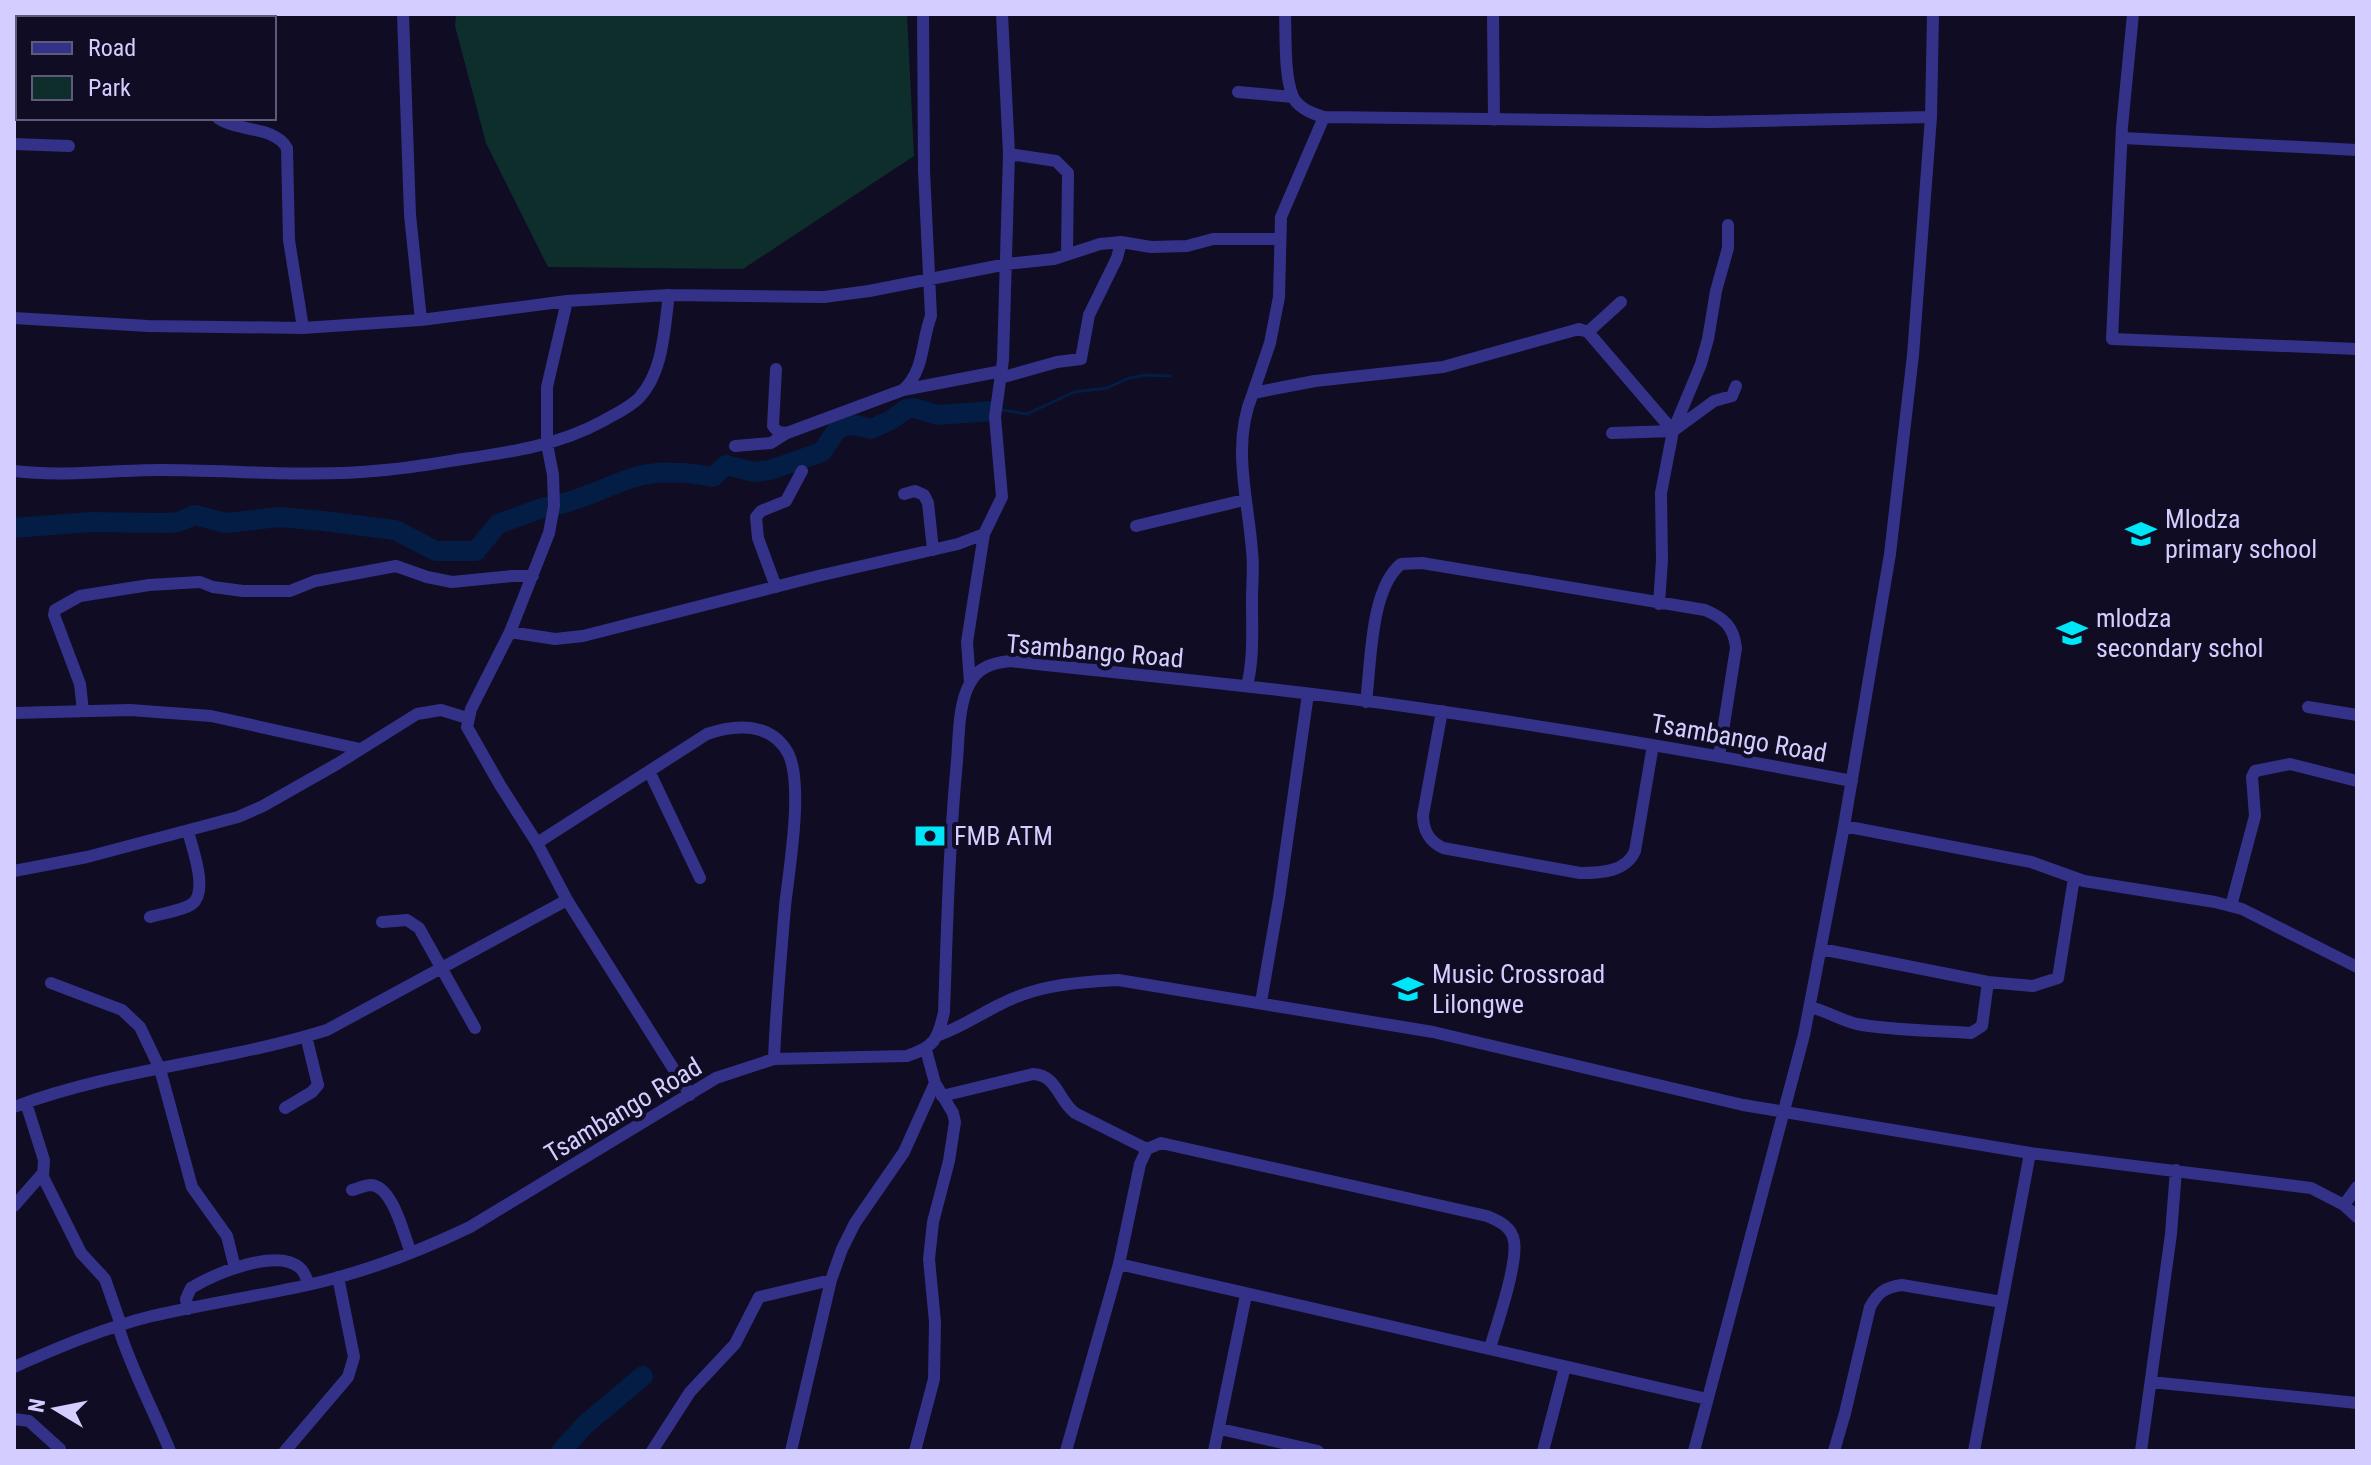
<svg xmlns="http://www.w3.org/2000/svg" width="2371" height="1465" viewBox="0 0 2371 1465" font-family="'Roboto Condensed',sans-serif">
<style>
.green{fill:#0e2e2c}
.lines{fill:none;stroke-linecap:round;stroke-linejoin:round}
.stream{stroke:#041d44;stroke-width:3}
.river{stroke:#041d44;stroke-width:20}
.minor{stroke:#333288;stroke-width:12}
.labels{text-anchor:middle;stroke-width:8;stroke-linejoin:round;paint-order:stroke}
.poi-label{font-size:26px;fill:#d3ceff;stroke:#0f0c24;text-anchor:start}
.street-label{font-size:26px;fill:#d3ceff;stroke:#0f0c24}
</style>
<rect width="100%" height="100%" fill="#0f0c24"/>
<!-- green -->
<path class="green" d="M456,14H907L914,156L743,269L548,267L486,143L455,26Z"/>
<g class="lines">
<!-- stream -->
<path class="stream" d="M1002,410L1027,414L1074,392L1107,388L1129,378L1147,375L1170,376"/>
<!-- river -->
<path class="river" d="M560,504C586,498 607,486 632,478C656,470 689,472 713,477L726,465L754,472L770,470L822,452L836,431L844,426L855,425L871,429L891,420L906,409L914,408L938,415L992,411
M14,528L90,522L167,523L178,522L195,515L226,523L279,517L323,521L395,530L436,551H476L498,524L545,507
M561,1451L586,1424L643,1376"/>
<!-- minor -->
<path class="minor" d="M403,14L410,215L421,320
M1285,14C1286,37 1284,76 1293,97C1299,109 1313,114 1324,117L1711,122L1931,117
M1493,14L1494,120
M2133,14L2122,127L2112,339L2357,349
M96,18L116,14
M14,33H18
M1238,92L1293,97
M218,118C238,132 275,126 287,148L289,240L303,328
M2123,138L2357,150
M14,144L69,146
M1009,154L1056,161L1068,173L1067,255
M567,301L547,387V444L553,475L554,506L549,533L510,632L471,709L467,727L500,785L537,843L567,900L690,1095
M14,318L148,326L303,328L421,320L567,301L669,295L824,297L869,291L1007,264L1054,259L1100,244L1121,242L1151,247L1187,246L1213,239H1279
M1588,332L1621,302
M776,369L773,426L778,432L787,433
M1000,378L1057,362L1081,359L1089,315L1117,258L1121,242
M903,390C925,370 921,342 931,316L924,171L923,14
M1253,393L1270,343L1279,297L1281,217L1324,117
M1612,433L1673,431L1714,401L1732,396L1736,386
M735,446L771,443L787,433L903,390L1002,371
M14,471C63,477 111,470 160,470C234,470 310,478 385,470C411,468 437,463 463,459C512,452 559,445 603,421C615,414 629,408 639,398C664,371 664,329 669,295
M904,494L915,491L924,495L928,503L933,550
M1136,526L1244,500
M776,587L758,538L756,517L761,511L786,501L802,471
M1659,604L1662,560L1661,493L1673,431L1701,364L1708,339L1716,291L1728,248V225
M510,632L555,639L583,636L818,576L958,544L984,534
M970,683L967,642L984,534L1002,497L995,417L1003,360L1009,154L1002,14
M1247,686C1254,658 1252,629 1252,600C1252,584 1254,567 1252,551C1248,497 1231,445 1253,393L1315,381L1443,367L1579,329L1588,332L1673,431
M1366,702C1371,664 1370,589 1401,564L1422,563L1705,610C1724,618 1734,627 1736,648L1719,756
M2308,707L2357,715
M83,711L80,684L54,615L55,610L80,596L149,585L200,582L213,587L243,591H290L315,581L396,566L427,577L452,582L512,576H533
M1442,711L1423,815C1423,831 1429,841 1443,848L1580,873C1601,873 1626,872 1635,851L1653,745
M14,713L130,710L211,716L360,749
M650,773L700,878
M1844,826L2031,862L2084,881L2215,902L2242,909L2357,967
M537,843L707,734C735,724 771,722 788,753C804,784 789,870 785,906C781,957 776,1008 774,1059
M14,871L87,857L238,817L263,806L337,764L417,714L441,710L467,718
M2231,906L2255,816L2252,777L2255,771L2290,764L2357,781
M150,917C162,913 182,911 192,904C209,891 192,848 188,831
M382,922L407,920L419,928L475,1028
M1821,949L1988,982L2033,986L2058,978L2074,878
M51,983L122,1010L140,1027L160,1069L192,1187L227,1236L235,1268
M1261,1002L1279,898L1308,694
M1810,1007C1827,1011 1840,1020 1857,1024C1894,1031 1933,1030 1971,1033L1982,1026L1988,982
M939,1035C962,1027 980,1014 1001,1004C1037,985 1078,982 1118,980L1433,1032L1743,1105L2030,1153L2311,1188L2344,1205L2357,1217
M942,1096L1033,1074C1057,1075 1058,1100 1075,1113L1147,1149
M26,1103L44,1160L43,1177L81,1253L105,1279L121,1325
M14,1107C115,1069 225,1062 327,1030L567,900
M285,1108L312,1092L318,1085L306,1036
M352,1190C357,1189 365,1185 371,1185C393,1186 404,1236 411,1253
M2344,1205L2357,1187
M14,1206L43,1173
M1119,1264L1707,1399
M188,1309L186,1299L191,1288C214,1274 277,1247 300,1268C304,1271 307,1280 309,1284
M118,1326C131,1369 153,1409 170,1451
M14,1367C59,1347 104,1328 152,1316C204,1304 257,1296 308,1285C365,1272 418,1252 470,1227L716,1078L774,1059L907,1056C934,1047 938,1040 944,1012C947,929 949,845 957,761C959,737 958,705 970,683C978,667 993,663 1010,661C1155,677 1301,690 1445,712C1581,732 1717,755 1852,781
M2151,1382L2357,1403
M14,1419L29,1421L60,1449
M1220,1429L1318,1451
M285,1451L348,1377L354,1357L338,1277
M652,1451L690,1392L735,1344L759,1297L831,1280
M791,1451L831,1280L842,1249L855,1223L904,1152L935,1083
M915,1451L934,1379L935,1322L929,1259L933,1222L949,1161L955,1122L953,1113L935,1083L926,1050
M1066,1451L1119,1264L1140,1164L1147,1149L1161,1143L1487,1216C1499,1221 1512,1227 1514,1241C1518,1264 1497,1324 1490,1348
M1214,1451L1246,1295
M1543,1451L1565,1367
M1694,1451L1804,1035L1844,826L1890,554L1913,355L1931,117L1933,14
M1834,1451L1845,1413L1870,1307C1878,1292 1886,1287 1902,1285L2002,1302
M1974,1451L2030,1153
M2141,1451L2171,1234L2176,1170"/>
</g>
<!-- icons -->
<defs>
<g id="school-bare" transform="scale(2.4)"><path d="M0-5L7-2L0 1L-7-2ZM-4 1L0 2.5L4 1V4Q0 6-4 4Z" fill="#00e6f9" stroke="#0f0c24" stroke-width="2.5" paint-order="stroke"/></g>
<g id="bank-bare" transform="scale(2.4)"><path d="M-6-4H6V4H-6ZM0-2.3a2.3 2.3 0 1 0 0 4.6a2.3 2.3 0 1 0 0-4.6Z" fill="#00e6f9" stroke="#0f0c24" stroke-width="2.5" paint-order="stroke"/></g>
<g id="university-bare" transform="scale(2.4)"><path d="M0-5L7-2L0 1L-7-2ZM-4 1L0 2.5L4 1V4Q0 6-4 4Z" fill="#00e6f9" stroke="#0f0c24" stroke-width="2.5" paint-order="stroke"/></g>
</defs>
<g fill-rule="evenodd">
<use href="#school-bare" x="2141" y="534"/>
<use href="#school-bare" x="2072" y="633"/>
<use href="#bank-bare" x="930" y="836"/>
<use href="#university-bare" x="1408" y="989"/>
</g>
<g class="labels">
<!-- poi labels -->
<g class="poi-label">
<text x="2165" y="528">Mlodza<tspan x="2165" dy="30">primary school</tspan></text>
<text x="2096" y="627">mlodza<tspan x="2096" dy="30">secondary schol</tspan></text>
<text x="954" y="845">FMB ATM</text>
<text x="1432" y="983">Music Crossroad<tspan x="1432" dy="30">Lilongwe</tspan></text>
</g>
<!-- street labels -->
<g class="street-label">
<text transform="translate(1095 651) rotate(5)" y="9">Tsambango Road</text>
<text transform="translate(1739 738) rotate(10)" y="9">Tsambango Road</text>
<text transform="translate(623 1110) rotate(-31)" y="9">Tsambango Road</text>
</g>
</g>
<!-- border -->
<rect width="2371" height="1465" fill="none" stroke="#d3ceff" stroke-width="32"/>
<!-- legend -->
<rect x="16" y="16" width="260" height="104" fill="#0f0c24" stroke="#5d5a7c" stroke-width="2"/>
<rect x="32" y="42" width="40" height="12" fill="#333288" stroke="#5d5a7c" stroke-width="2"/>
<text x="88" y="56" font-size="24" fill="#d3ceff">Road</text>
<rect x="32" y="76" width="40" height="24" fill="#0e2e2c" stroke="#5d5a7c" stroke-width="2"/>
<text x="88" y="96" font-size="24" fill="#d3ceff">Park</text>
<!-- north arrow -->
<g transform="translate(56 1409) rotate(280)" stroke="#0f0c24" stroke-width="6" paint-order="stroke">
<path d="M0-6L14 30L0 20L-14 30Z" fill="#d3ceff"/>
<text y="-12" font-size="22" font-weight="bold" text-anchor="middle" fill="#d3ceff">N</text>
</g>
</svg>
